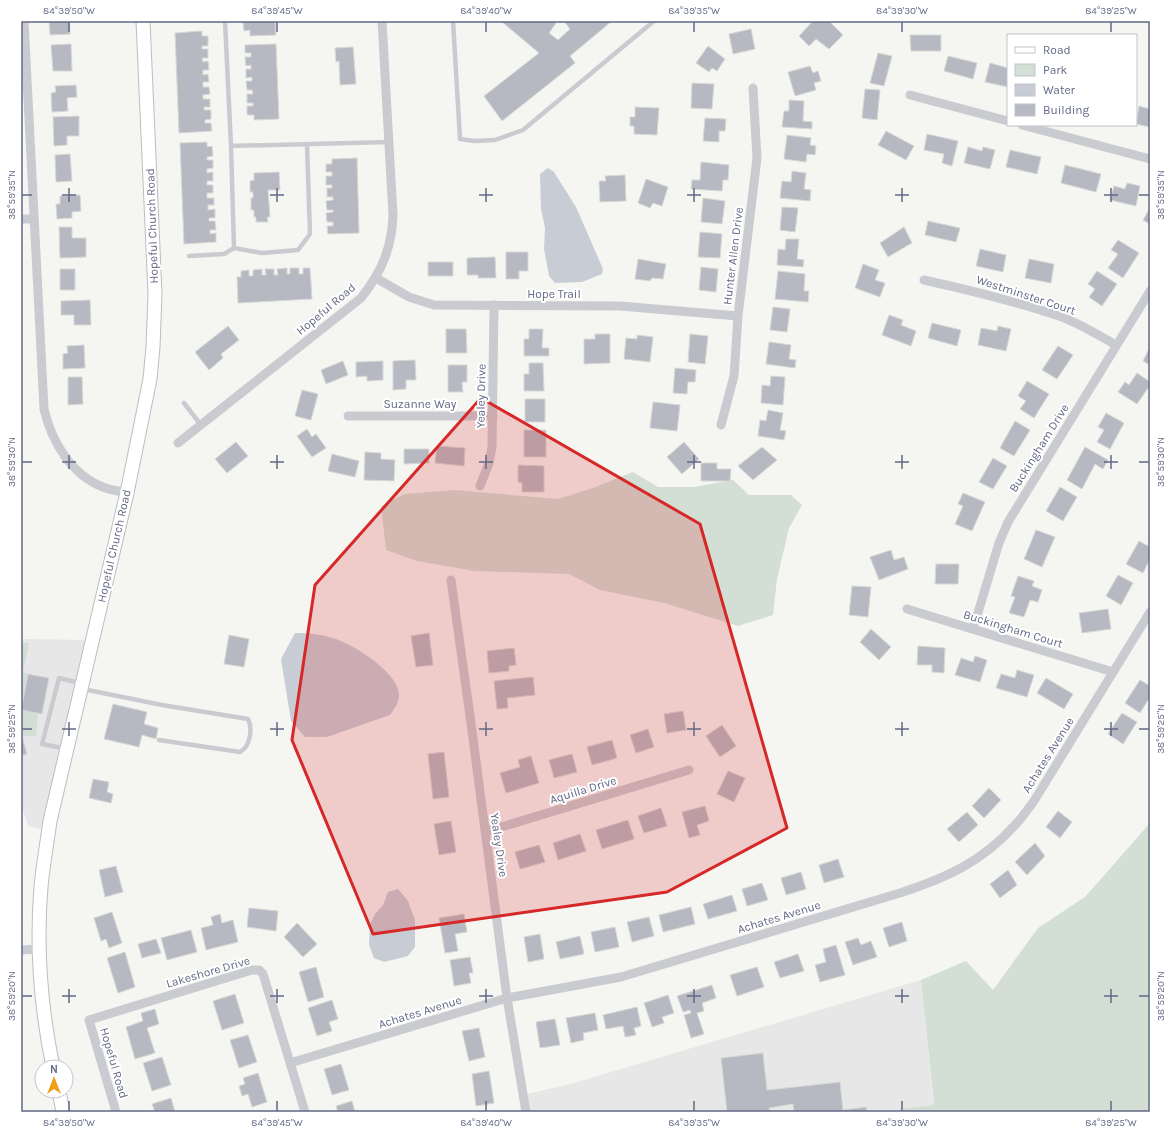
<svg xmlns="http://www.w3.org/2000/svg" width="1171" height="1133" viewBox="0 0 1171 1133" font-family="Karla,sans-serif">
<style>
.built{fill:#e6e7e6}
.green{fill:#d3ded4}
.water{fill:#c8cdd5}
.building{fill:#b7b9c2;stroke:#d7d8d5}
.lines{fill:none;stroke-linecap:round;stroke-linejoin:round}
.secondary-casing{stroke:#bcbdc4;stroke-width:15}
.lane{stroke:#cacbd0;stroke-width:4.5}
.street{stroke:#cacbd0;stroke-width:9}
.secondary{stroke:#fff;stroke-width:13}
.marked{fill:#d62828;fill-opacity:0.2;stroke:#d62828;stroke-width:3;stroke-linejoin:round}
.ticks{fill:none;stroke:#636886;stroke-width:1.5}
.labels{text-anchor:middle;stroke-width:4;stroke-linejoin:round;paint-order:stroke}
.street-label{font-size:12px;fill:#636886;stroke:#fff}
.neatline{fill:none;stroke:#636886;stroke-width:1.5}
.ticks-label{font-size:10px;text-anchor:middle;fill:#636886}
</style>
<rect width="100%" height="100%" fill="#f5f6f2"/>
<!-- built -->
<path class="built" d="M21,639L92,640L49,831L28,826L21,803Z
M921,980L934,1112H526L523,1095L574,1083Z"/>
<!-- green -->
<path class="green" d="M633,472L658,487H694L733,480L749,495H791L802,505L789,528L777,579L773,615L738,626L664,603L600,590L569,574L474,571L417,561L386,550L381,506L405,494L455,490L558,499L593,488Z
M21,643H29L23,672L28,674L21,708Z
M21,710L38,713L36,736H21Z
M1150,823V1112H902V1109L934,1105L921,980L966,961L993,990L1038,928L1085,897Z"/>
<!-- water -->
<path class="water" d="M548,168L554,172L576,207L603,269L602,274L582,282L555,283L549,276L544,249L545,228L541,209L540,174Z
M295,633C312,633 328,635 343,642C360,649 400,675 399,696C399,703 394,709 390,715L327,737H305L291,721L281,659Z
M398,889L408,901L415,920V947L408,956L384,962L374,958L369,945L370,924L375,914L383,905L388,892Z"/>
<!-- building -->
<path class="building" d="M49,21H69L70,34L50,35Z
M249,21H275L276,35L250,36V30L244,31L243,22Z
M501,21H553L556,23L549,33L558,40L570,29L564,21H612L570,56L575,63L502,121L484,96L539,53Z
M813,21H829L843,35L829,49L816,39L809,46L799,36Z
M751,29L755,49L733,54L729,34Z
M202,31V36H208V46H202V49H208V58H202L203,62L208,61L209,70H203V75L208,74L209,82H203V87H209L210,94L203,95V99H210V107H204V110H211V119L205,120V123H211L212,131L179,133L175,33Z
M910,35H941V51H911Z
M71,44L72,71H53L51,45Z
M276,44L279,119L254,120V115H247V106H253V103H247V94H253L252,90H247L246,81H252V77L246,78V69H251V65L246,66L245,57H251V53H245V45Z
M708,46L725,59L717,71L712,68L709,72L696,63Z
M353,47L356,84L340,85L339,61L336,62L335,48Z
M878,53L892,56L884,86L870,83Z
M948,56L977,63L973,79L944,71Z
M990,63L1008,68V87L985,82Z
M810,66L813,73L818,71L821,81L814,83L816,90L795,96L788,72Z
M692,83L714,84L712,109L691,108Z
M76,85L77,97L67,98L68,111L52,112L51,93L56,92L55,86Z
M865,89L880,90L877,120L862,118Z
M789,100L804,101L803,121L812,122V129L782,127L784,111H789Z
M1139,106L1150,109V127L1136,124Z
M635,107L659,108L657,135L634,134V126H630V117H635Z
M79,116V136H67V145L54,146L53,117Z
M705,118L726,119L725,131H719V142L703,141Z
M886,131L914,146L906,160L878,145Z
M927,134L958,141L952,166L942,163L944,154L924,150Z
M787,135L811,138L810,145L816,146L815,155L807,154L806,162L784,159Z
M207,142V147L212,146L213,156L207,157V160H213V168L207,169V173L213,172V181H207V185H213V193H207V198H214V205H208V210L215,209V218H209V221H215L216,230H210V234L216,233V242L184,244L180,143Z
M968,147L982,151L983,147L995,150L990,169L964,163Z
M1010,150L1041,157L1037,174L1006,167Z
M70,154L72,181L56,182L55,155Z
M357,158L359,233L328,234L327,226H333V222H327L326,213L333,212V210H327L326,201L333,200V197H327V188H332V185H326V176H332V172H326V164H332V159Z
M701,162L729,165L728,180H723L722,191L691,189L692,180H700Z
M1065,165L1101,174L1096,192L1061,183Z
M792,171L806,173L804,189L811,190L810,201L780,198L782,181L791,182Z
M279,172L280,190H268L270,217H267L268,222H256V217H254V210H251V198H253V192H250V181L254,180V173Z
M625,175L626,201L600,202L599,181H606L605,176Z
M646,179L668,187L662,206L653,203L650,208L638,203Z
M1127,183L1140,186L1136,206L1110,200L1114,186L1125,189Z
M80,195L81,211L72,212V218L57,219L56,204H60V196Z
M703,198L725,201L722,224L701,222Z
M782,207L798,208L795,232L780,230Z
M1150,208V224L1143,220Z
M928,221L960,228L956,242L925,235Z
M59,227H72V238H86V257L60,258Z
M904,227L912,243L888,257L880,243Z
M700,232L722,234L720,258L698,257Z
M786,239H799L797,259L804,260L803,267L777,265L778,249L785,250Z
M1118,240L1139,253L1123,278L1108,268L1118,254L1111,250Z
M980,249L1006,255L1003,272L976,266Z
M506,252H528V271H519V279H506Z
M495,257L496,278H478V275H467V258Z
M638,259L666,264L663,279L652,278L650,281L635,279Z
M1029,259L1054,264L1051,283L1025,278Z
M428,262H453V276H428Z
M863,264L879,270L875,280L885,283L880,297L855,288Z
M701,267L718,269L716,292L699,290Z
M287,268V274H290V268H299V274H303V268H310L312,299L238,303L237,277H241V271L249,270V276H253V270L262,269V275H266L265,269H274V275H278L277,269Z
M60,269H75V290H60Z
M778,271L805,274L804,291H809L808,302L775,299Z
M1097,271L1117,284L1102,306L1089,297L1095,289L1088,284Z
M90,300L91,325H74V315H61V301Z
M773,307L790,309L787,332L770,330Z
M889,315L903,320L901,325L916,331L911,346L882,335Z
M932,323L961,330L957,346L928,338Z
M228,326L239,340L221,354L223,358L209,370L195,352Z
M998,326L1011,329L1006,351L978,345L981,328L997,331Z
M446,329H466L467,353H446Z
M529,329H543L542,348H549V356H524V339H529Z
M595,334H610V363L584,364V339H595Z
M690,334L708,336L705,364L688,362Z
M637,335L653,337L650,362L624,359L626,338L637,339Z
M769,342L791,345L789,359L796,360L795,368L766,364Z
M84,345L85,368L63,369V354L68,353L67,346Z
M1058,346L1073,355L1057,379L1042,370Z
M1150,347V365L1143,361Z
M415,360L416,380H406V389L393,390V361Z
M343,361L348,375L326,384L321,370Z
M383,361V380L367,381V376L356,377V362Z
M529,363H543L544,391H524V374H529Z
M448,365H467V382H462L463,392H448Z
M675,368L696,370L695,382H688L687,394L673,393Z
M1137,373L1150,382V385L1137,404L1118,392L1125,382L1129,385Z
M771,376L785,377L783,405L761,403L762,385L770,386Z
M68,377H82L83,404L68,405Z
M1027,381L1049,394L1034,418L1020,409L1026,401L1018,396Z
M302,390L318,394L311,420L295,416Z
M525,399H545V422H525Z
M653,402L680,405L677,431L650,428Z
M768,410L783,413L780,430L786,431L784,440L758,436L760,420L766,421Z
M1106,413L1124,423L1110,449L1097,442L1104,430L1098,427Z
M1015,421L1030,430L1014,456L1000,448Z
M307,429L312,437L316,434L326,448L312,457L297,436Z
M524,430H546V457H524Z
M236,442L248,456L227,473L215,459Z
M684,442L699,459L682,474L667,457Z
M437,446L465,448L464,466L435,463Z
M762,447L777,460L753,480L738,466Z
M1085,447L1108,460L1103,469L1095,464L1082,489L1067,480Z
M404,449H429V463L404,464Z
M365,452L381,453V459L395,460L394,481L364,480Z
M332,454L359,461L355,477L328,471Z
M993,458L1007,466L993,489L979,482Z
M701,463H717V469H731L730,481H701Z
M518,465L544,466V492H522V483L518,482Z
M1060,487L1077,497L1063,521L1046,511Z
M963,493L985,502L972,531L955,524L963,506L958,504Z
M1036,530L1055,537L1042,567L1024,559Z
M1139,541L1150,547V559L1143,573L1126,564Z
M891,550L894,560L904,557L908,569L879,580L870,557Z
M936,564H959L958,584H935Z
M1118,575L1133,583L1121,605L1106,596Z
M1018,576L1034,581L1032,586L1042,590L1038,602L1030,600L1024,617L1009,613L1015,597L1011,596Z
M852,586L871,587L868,617L849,615Z
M1108,609L1111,629L1082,633L1079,613Z
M871,629L891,647L879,660L860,642Z
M429,633L433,665L416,667L411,636Z
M229,635L249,639L244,667L224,664Z
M918,646L945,648L944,673L932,672V665H917Z
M514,648L516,665L509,666V671L489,673L487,651Z
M975,656L987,660L980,682L955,675L961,658L973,662Z
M1017,670L1034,675L1027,697L996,688L1001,674L1015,678Z
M28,674L49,678L42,714L21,710Z
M533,677L535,695L507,698L508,708L497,709L494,681Z
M1046,678L1073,694L1064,709L1037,693Z
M1140,680L1150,686V697L1140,713L1125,703Z
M113,704L147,712L144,724L158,728L156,739L142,735L139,747L104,739Z
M683,711L686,730L667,733L664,714Z
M1122,713L1137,722L1123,744L1108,734Z
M722,725L736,746L720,757L706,736Z
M648,729L654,747L636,753L630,735Z
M21,736H22L27,754L21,756Z
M612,740L617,758L592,765L587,747Z
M444,752L449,797L433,799L428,754Z
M572,754L577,772L554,778L549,760Z
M531,756L539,783L506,793L500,773L520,767L518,760Z
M728,771L745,778L734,802L717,794Z
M93,779L109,782L107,792L113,794L111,803L89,798Z
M989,788L1001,800L984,818L972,806Z
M705,806L709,821L697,825L700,835L689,838L682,812Z
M661,808L667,826L644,833L638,816Z
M1058,811L1072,822L1060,838L1046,827Z
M967,812L978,825L959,842L947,829Z
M628,820L634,839L602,849L596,830Z
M451,821L456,852L439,855L434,824Z
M580,834L586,851L558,860L553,843Z
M1035,843L1045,856L1027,875L1015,862Z
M539,845L545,862L520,869L515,852Z
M838,859L844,877L824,883L819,865Z
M116,866L123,892L105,897L99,870Z
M1008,870L1017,885L1000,898L990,884Z
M801,872L806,889L786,895L781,878Z
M762,883L768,900L747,906L742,889Z
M732,895L737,911L708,919L703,904Z
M691,907L695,924L663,932L659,915Z
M249,908L278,911L276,931L247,927Z
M112,912L122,943L109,948L106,939L101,941L94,918Z
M220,914L222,923L233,920L238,942L206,950L201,928L213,925L211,917Z
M464,914L467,932L455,934L458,951L445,953L439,918Z
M649,917L654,936L632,942L627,922Z
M902,922L907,941L889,947L883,928Z
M297,923L317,944L303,957L284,937Z
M615,927L619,947L595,952L591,932Z
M191,930L197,952L167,960L161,938Z
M540,934L544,959L528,962L524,937Z
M580,936L584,954L560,959L556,942Z
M858,938L861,945L871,941L877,957L853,965L845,942Z
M156,939L161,953L142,958L138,944Z
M836,945L845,975L820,982L815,965L826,962L823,949Z
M125,952L135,987L118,993L107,958Z
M798,954L804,971L780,978L774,962Z
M470,957L473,973H469L471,983L454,986L450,960Z
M316,967L324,997L308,1002L299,972Z
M757,967L764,987L737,996L730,975Z
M712,985L716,998L702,1003L704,1011L697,1013L704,1034L691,1038L684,1015L691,1013L690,1010L683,1012L677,996Z
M235,994L244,1023L222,1030L213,1001Z
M668,995L674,1013L662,1017L664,1023L652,1027L644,1003Z
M332,1000L338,1019L329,1022L332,1031L317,1036L308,1008Z
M637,1007L641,1026L634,1028L636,1035L625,1037L623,1026L606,1029L603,1015Z
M155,1009L159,1024L147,1028L155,1053L135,1059L126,1027L143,1021L141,1013Z
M595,1013L598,1030L583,1033L584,1040L571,1043L566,1018Z
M555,1019L560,1045L540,1048L536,1022Z
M479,1028L485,1057L469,1061L462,1031Z
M248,1035L257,1062L239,1068L230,1040Z
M763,1053L767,1090L840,1082L843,1110L866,1107L867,1112H794L793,1104L769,1108L770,1112H727L721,1058Z
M162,1057L171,1085L152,1091L143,1063Z
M341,1064L349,1090L332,1095L324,1069Z
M489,1071L494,1103L476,1106L472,1074Z
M258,1073L267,1102L252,1107L248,1094L242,1096L239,1086L245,1084L243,1078Z
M171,1098L175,1112H155L152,1104Z
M352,1101L355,1112H338L336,1106Z"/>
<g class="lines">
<!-- secondary casing -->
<g class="secondary-casing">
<path id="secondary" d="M53,1067C41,1009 36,947 41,887C43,865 47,843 50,821L127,493L150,379L153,347L155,294L143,21
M59,1091L63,1112"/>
</g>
<!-- lane -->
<path class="lane" d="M225,21L231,146
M453,21L460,139L474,141L495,140L523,130L654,21
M307,145L310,234L298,250L262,253L234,248L231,146L389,142
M189,256L224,254L234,248
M184,403L201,425
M83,689L162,705L248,719C253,729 250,747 240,752L159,740
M67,749L42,744L59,678L80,683"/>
<!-- street -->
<path class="street" d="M24,21L44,409C51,440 71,475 103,487C110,490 119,491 127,493
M910,95L1008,121
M1022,125L1150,159
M21,219H34
M376,278L409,297L434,305L620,306L738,316
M924,280C969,290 1015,301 1059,316C1079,323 1098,335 1116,345
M348,416H493
M721,425L734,376L738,316L757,158L753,88
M178,443L361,298C381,273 392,248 393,215L382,21
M480,486L489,463L492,447L494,305
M451,580L471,723L507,998L526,1112
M907,609L1113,672
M973,629L999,543L1008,522L1150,291
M485,832L689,770
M21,950L39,949
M290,1063L507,998L621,977L900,893C946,878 982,862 1015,825C1022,818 1028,809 1034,801L1150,612
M116,1112L89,1020L252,970H259L263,974L305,1112"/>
<!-- secondary -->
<use href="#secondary" class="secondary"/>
</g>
<!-- marked area -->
<path class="marked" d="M481,398L700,524L787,828L667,892L373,934L292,740L315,585Z"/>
<!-- ticks -->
<path class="ticks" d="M69,22V32M277,22V32M486,22V32M694,22V32M902,22V32M1111,22V32M69,188V202M277,188V202M486,188V202M694,188V202M902,188V202M1111,188V202M22,195H32M62,195H76M270,195H284M479,195H493M687,195H701M895,195H909M1104,195H1118M1139,195H1149M69,455V469M277,455V469M486,455V469M694,455V469M902,455V469M1111,455V469M22,462H32M62,462H76M270,462H284M479,462H493M687,462H701M895,462H909M1104,462H1118M1139,462H1149M69,722V736M277,722V736M486,722V736M694,722V736M902,722V736M1111,722V736M22,729H32M62,729H76M270,729H284M479,729H493M687,729H701M895,729H909M1104,729H1118M1139,729H1149M69,989V1003M277,989V1003M486,989V1003M694,989V1003M902,989V1003M1111,989V1003M22,996H32M62,996H76M270,996H284M479,996H493M687,996H701M895,996H909M1104,996H1118M1139,996H1149M69,1101V1111M277,1101V1111M486,1101V1111M694,1101V1111M902,1101V1111M1111,1101V1111"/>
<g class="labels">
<!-- street labels -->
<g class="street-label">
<text transform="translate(152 226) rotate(-92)" y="4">Hopeful Church Road</text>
<text transform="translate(733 256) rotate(-83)" y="4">Hunter Allen Drive</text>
<text x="554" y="298">Hope Trail</text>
<text transform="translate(1026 295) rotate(18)" y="4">Westminster Court</text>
<text transform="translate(326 309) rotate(-40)" y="4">Hopeful Road</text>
<text transform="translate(481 396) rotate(-89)" y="4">Yealey Drive</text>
<text x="420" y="408">Suzanne Way</text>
<text transform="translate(1039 448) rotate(-58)" y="4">Buckingham Drive</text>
<text transform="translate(114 546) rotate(-77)" y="4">Hopeful Church Road</text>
<text transform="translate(1013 629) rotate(17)" y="4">Buckingham Court</text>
<text transform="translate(1048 755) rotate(-58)" y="4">Achates Avenue</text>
<text transform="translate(583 790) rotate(-17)" y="4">Aquilla Drive</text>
<text transform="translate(499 845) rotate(82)" y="4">Yealey Drive</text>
<text transform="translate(779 917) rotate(-17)" y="4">Achates Avenue</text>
<text transform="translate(208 972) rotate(-16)" y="4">Lakeshore Drive</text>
<text transform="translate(420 1012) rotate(-17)" y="4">Achates Avenue</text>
<text transform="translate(114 1063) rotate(74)" y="4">Hopeful Road</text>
</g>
</g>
<!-- border -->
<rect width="1171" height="1133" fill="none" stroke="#ffffff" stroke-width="44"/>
<!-- legend -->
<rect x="1007" y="34" width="130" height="92" fill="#ffffff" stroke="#c1c3cf"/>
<rect x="1015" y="47" width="20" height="6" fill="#ffffff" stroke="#c1c3cf"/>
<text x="1043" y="54" font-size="12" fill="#636886">Road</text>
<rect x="1015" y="64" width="20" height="12" fill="#d3ded4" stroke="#c1c3cf"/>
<text x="1043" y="74" font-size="12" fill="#636886">Park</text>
<rect x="1015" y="84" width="20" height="12" fill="#c8cdd5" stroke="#c1c3cf"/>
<text x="1043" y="94" font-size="12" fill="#636886">Water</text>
<rect x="1015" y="104" width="20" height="12" fill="#b7b9c2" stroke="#c1c3cf"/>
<text x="1043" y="114" font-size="12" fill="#636886">Building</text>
<!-- north arrow -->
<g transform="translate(54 1079)"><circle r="19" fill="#ffffff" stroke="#c1c3cf"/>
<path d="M0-3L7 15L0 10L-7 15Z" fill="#f0a018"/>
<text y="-6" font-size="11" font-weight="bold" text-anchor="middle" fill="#636886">N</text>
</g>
<rect x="22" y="22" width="1127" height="1089" class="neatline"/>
<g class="ticks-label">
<text x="69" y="14">84°39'50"W</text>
<text x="277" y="14">84°39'45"W</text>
<text x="486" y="14">84°39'40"W</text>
<text x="694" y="14">84°39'35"W</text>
<text x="902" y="14">84°39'30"W</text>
<text x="1111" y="14">84°39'25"W</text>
<text transform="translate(11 195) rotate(-90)" y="4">38°59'35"N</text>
<text transform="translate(1160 195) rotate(-90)" y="4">38°59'35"N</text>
<text transform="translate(11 462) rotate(-90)" y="4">38°59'30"N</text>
<text transform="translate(1160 462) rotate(-90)" y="4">38°59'30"N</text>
<text transform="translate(11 729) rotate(-90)" y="4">38°59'25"N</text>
<text transform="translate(1160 729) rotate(-90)" y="4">38°59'25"N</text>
<text transform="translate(11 996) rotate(-90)" y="4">38°59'20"N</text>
<text transform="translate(1160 996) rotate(-90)" y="4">38°59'20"N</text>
<text x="69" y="1126">84°39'50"W</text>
<text x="277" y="1126">84°39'45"W</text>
<text x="486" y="1126">84°39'40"W</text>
<text x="694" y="1126">84°39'35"W</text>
<text x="902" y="1126">84°39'30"W</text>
<text x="1111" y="1126">84°39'25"W</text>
</g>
</svg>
